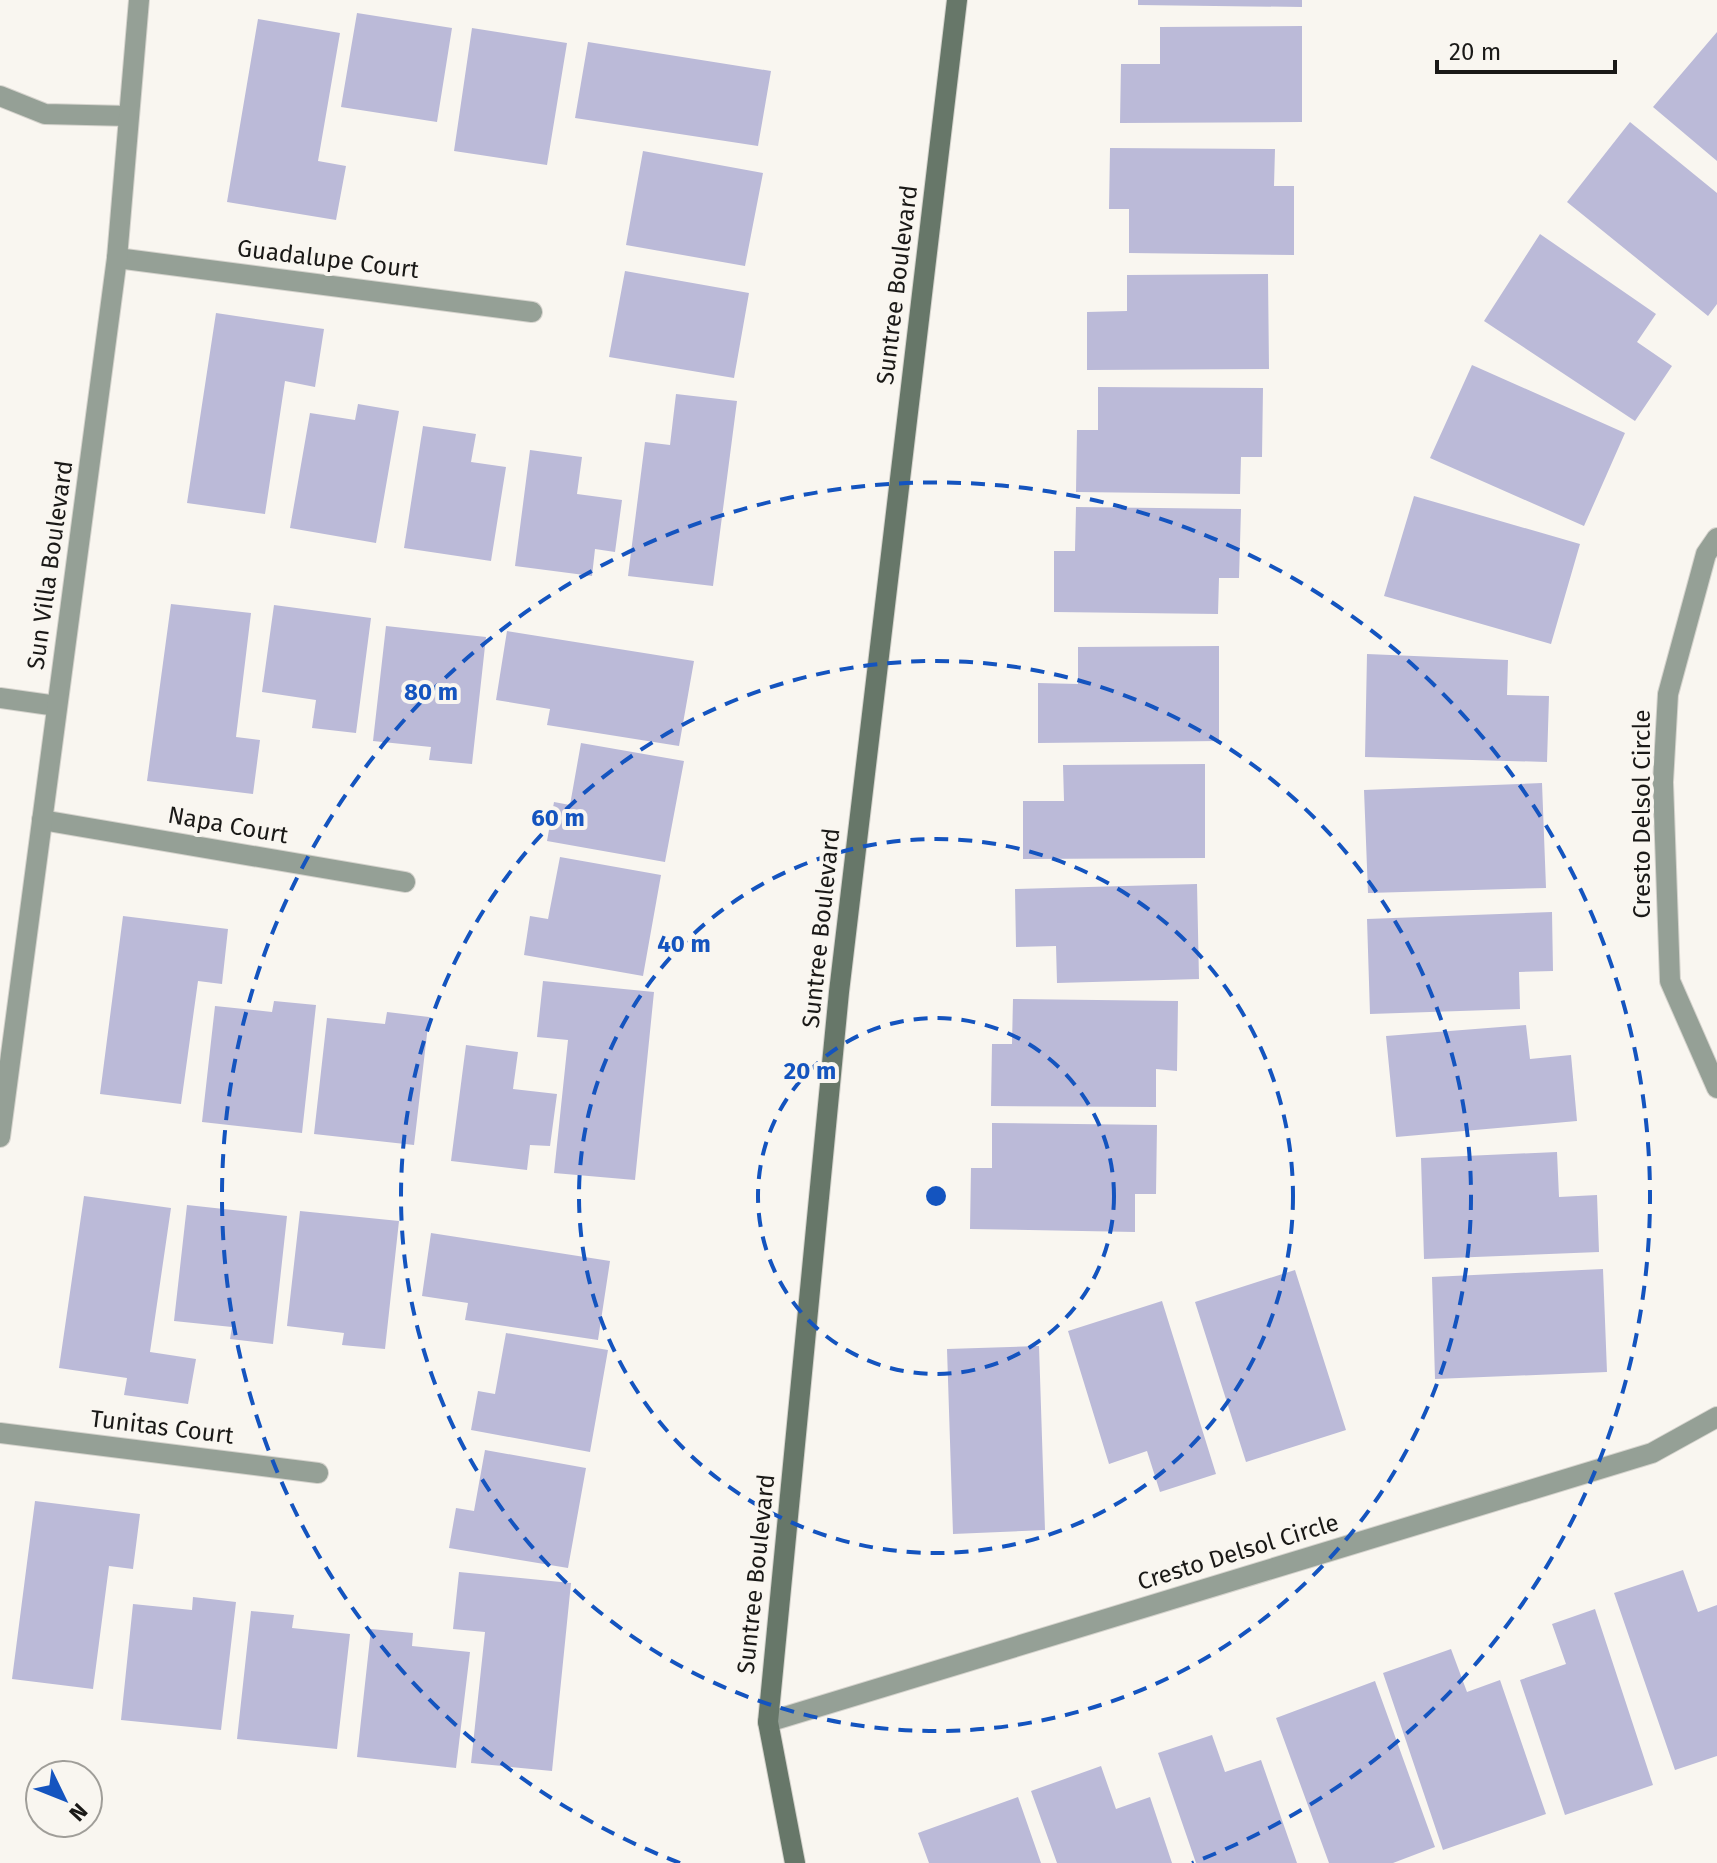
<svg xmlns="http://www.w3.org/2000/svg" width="1717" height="1863" viewBox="0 0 1717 1863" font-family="'Fira Sans',sans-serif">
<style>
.building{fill:#bbbad8}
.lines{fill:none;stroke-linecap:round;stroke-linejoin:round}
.lane-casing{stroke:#d5d3cd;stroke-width:22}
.street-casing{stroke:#d5d3cd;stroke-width:22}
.secondary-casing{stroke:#d5d3cd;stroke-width:22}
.lane{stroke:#95a096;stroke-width:20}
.street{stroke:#95a096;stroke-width:20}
.secondary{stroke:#677769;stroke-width:20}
.ring{fill:none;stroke:#1454bf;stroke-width:4;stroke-dasharray:14 10}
.labels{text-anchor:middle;stroke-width:8;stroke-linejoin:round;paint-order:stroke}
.street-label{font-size:24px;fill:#1a1917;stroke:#f9f6f0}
.centre{fill:#1454bf;stroke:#f9f6f0;stroke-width:4}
.ring-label{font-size:24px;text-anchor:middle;font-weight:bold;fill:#1454bf;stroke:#f9f6f0;stroke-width:8;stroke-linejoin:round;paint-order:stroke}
</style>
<rect width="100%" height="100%" fill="#f9f6f0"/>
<!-- building -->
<path class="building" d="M1138,0H1302V7L1138,5Z
M357,13L452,28L437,122L341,107Z
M258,19L340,33L318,161L346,166L336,220L227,202Z
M1302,26V122L1120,123L1121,64H1160V27Z
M472,28L567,43L547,165L454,151Z
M1717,32V161L1653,107Z
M588,42L771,71L758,146L575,118Z
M1630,122L1717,193V304L1708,316L1567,202Z
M1110,148L1275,149L1274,186H1294V255L1129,253V209H1109Z
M643,151L763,173L745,266L626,245Z
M1540,234L1656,314L1637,342L1672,366L1635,421L1484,321Z
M625,271L749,293L734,378L609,357Z
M1268,274L1269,369L1087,370V312L1127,311V275Z
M216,313L324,329L315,387L285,381L265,514L187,503Z
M1472,365L1625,433L1584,526L1430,458Z
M1098,387L1263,388L1262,457H1241L1240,494L1076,492L1077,430H1098Z
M676,394L737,401L713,586L628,576L645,442L670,445Z
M358,404L399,411L376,543L290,528L310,413L355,420Z
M423,426L476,434L471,462L506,467L491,561L404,548Z
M530,450L582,457L577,494L622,500L615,552L595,549L592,576L515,566Z
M1414,496L1580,544L1551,644L1384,596Z
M1076,507L1241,509L1239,578H1219L1218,614L1054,612V551H1075Z
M171,604L251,613L236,737L260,740L253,794L147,781Z
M274,605L371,618L356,733L312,728L316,700L262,692Z
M386,626L486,637L472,764L429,760L431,747L373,741Z
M507,631L694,661L679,746L547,725L550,709L496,700Z
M1219,646V741L1038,743V683L1078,684V647Z
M1367,654L1508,660L1507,695L1549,696L1547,762L1365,757Z
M581,743L684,761L665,862L547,841L554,802L570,805Z
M1205,764V858L1023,859V801H1064L1063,765Z
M1542,783L1546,888L1368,893L1364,790Z
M560,857L661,875L643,976L524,955L530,916L548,919Z
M1197,884L1199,979L1057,983L1056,946L1016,947L1015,889Z
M1552,912L1553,971L1519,972L1520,1009L1370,1014L1367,919Z
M123,916L228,929L222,984L198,981L181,1104L100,1094Z
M543,981L654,992L635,1180L554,1173L568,1040L537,1037Z
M1013,999L1178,1001L1177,1071L1156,1069V1107L991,1106L992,1044H1012Z
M274,1001L316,1005L302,1133L202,1122L215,1006L272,1012Z
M387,1012L429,1017L414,1145L314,1134L327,1018L385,1024Z
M1526,1025L1530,1059L1571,1055L1577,1121L1396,1137L1386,1036Z
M466,1045L518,1052L513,1089L557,1094L550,1146L530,1145L527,1170L451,1161Z
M992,1123L1157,1125L1156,1194H1135V1232L970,1229L971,1168H992Z
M1557,1152L1559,1197L1597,1195L1599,1252L1424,1259L1421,1158Z
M84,1196L171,1208L150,1352L196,1359L188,1404L124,1395L127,1378L59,1368Z
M187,1205L287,1216L273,1344L230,1339L232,1327L174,1321Z
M300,1211L399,1221L385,1349L342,1345L344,1333L287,1326Z
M431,1233L610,1261L598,1340L465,1320L468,1303L422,1296Z
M1603,1269L1607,1372L1435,1379L1432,1277Z
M1295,1270L1346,1430L1246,1462L1195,1302Z
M1162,1301L1216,1474L1160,1492L1147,1451L1109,1464L1068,1331Z
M506,1333L608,1350L590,1452L471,1430L478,1391L495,1394Z
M1039,1346L1045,1530L953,1534L947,1349Z
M485,1450L586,1468L568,1568L449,1548L456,1508L474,1511Z
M35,1501L140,1514L133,1569L109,1566L93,1689L12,1679Z
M1683,1570L1698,1612L1717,1605V1756L1675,1770L1614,1593Z
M459,1572L571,1583L552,1771L471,1763L485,1632L453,1629Z
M193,1597L236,1602L221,1730L121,1720L133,1604L192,1610Z
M1595,1609L1653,1785L1565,1815L1520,1680L1566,1664L1552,1624Z
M251,1611L294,1615L292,1628L350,1634L337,1749L237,1739Z
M371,1629L413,1633L412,1646L470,1652L456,1768L357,1757Z
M1451,1649L1467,1692L1500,1680L1546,1814L1443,1850L1383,1673Z
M1375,1681L1435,1847L1393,1863H1329L1276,1718Z
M1212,1735L1225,1772L1261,1760L1297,1863H1196L1158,1753Z
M1101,1766L1116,1809L1150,1797L1172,1863H1057L1031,1791Z
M1018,1797L1041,1863H929L918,1833Z"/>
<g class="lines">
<!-- lane casing -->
<g class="lane-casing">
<path id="lane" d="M0,96L45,114L128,116
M117,258L532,312
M0,698L57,706
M42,820L405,882
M0,1433L318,1473"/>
</g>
<!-- street casing -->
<g class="street-casing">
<path id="street" d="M1717,538L1706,554L1668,694L1663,782L1670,981L1717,1088
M0,1137L117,258L139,0
M768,1722L1652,1453L1717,1417"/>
</g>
<!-- secondary casing -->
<g class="secondary-casing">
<path id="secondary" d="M795,1863L768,1722L839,992L957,0"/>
</g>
<!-- lane -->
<use href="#lane" class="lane"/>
<!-- street -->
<use href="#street" class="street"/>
<!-- secondary -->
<use href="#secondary" class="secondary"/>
</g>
<!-- distance rings -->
<g class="ring">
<circle cx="936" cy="1196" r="178"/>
<circle cx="936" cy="1196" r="357"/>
<circle cx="936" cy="1196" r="535"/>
<path d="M680 1863A714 714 0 1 1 1192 1863"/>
</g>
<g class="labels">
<!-- street labels -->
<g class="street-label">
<text transform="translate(328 259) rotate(7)" y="8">Guadalupe Court</text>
<text transform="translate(897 285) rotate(-83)" y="8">Suntree Boulevard</text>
<text transform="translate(50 565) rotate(-82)" y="8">Sun Villa Boulevard</text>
<text transform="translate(1642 814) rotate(-90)" y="8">Cresto Delsol Circle</text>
<text transform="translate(228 825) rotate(10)" y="8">Napa Court</text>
<text transform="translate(821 928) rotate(-84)" y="8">Suntree Boulevard</text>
<text transform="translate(162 1427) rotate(7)" y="8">Tunitas Court</text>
<text transform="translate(1238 1552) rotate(-17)" y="8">Cresto Delsol Circle</text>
<text transform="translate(756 1574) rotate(-84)" y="8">Suntree Boulevard</text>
</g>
</g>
<circle cx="936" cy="1196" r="12" class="centre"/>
<g class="ring-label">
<text x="431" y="700">80 m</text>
<text x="558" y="826">60 m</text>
<text x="684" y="952">40 m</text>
<text x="810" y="1079">20 m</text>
</g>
<!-- north arrow -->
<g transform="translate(64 1799) rotate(133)"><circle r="38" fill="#f9f6f0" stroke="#a09e99" stroke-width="2"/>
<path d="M0-6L14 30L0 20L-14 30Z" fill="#1454bf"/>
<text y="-12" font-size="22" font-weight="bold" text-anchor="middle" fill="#1a1917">N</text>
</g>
<!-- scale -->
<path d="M1437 60v12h178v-12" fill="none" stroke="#1a1917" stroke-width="4"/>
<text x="1449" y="60" font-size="24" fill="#1a1917" stroke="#f9f6f0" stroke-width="6" paint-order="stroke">20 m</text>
</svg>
